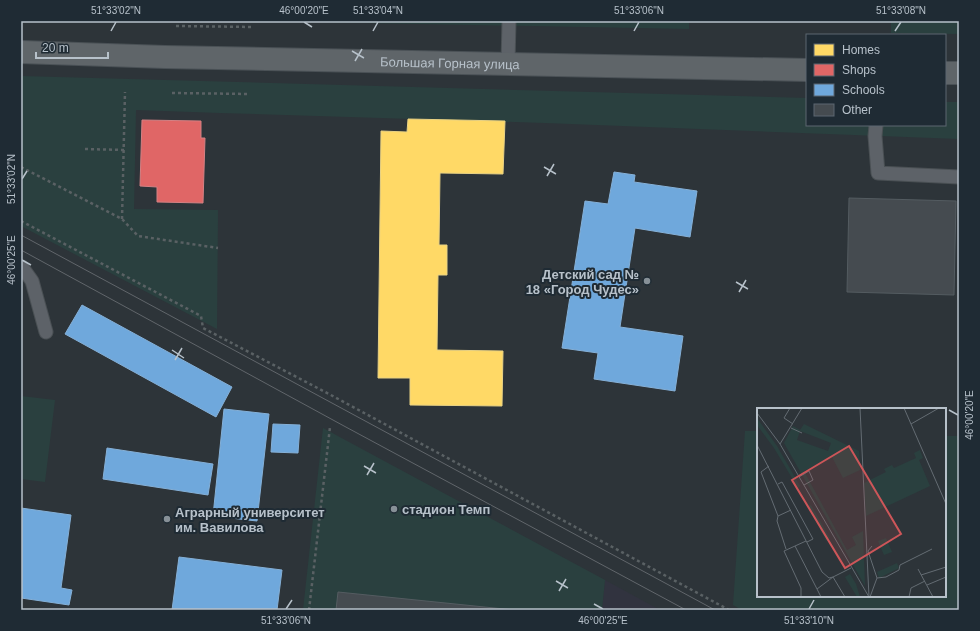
<svg xmlns="http://www.w3.org/2000/svg" width="980" height="631" viewBox="0 0 980 631" font-family="Helvetica,sans-serif">
<style>
.medical{fill:#31333f}
.green{fill:#2a403f}
.homes{fill:#ffd966;stroke:#e9d284}
.shops{fill:#e06666;stroke:#d48184}
.schools{fill:#6fa8dc;stroke:#85b0d7}
.building{fill:#454b50;stroke:#545c61}
.lines{fill:none;stroke-linecap:round;stroke-linejoin:round}
.service-casing{stroke:#4a5054;stroke-width:15}
.primary-casing{stroke:#4a5156;stroke-width:24}
.path{stroke:#5a6164;stroke-width:2.5;stroke-dasharray:3 3;stroke-linecap:butt}
.service{stroke:#5d6268;stroke-width:13}
.primary{stroke:#5f6569;stroke-width:22}
.tram{stroke:#61666b;stroke-width:1}
.ticks{fill:none;stroke:#b7c1ca;stroke-width:1.5}
.poi-dot{fill:#879097;stroke:#1f2b34;stroke-width:1.5}
.labels{text-anchor:middle;stroke-width:4;stroke-linejoin:round;paint-order:stroke}
.street-label{font-size:13px;fill:#b7c1ca;stroke:#1f2b34}
.poi-label{font-size:13px;font-weight:bold;fill:#b7c1ca;stroke:#1f2b34;text-anchor:start}
.inset-road{fill:none;stroke:#646c73;stroke-width:1}
.view{fill:#cd5659;fill-opacity:0.15;stroke:#cd5659;stroke-width:2}
.inset-edge{fill:none;stroke:#b7c1ca;stroke-width:2}
.neatline{fill:none;stroke:#b7c1ca;stroke-width:1.5}
.ticks-label{font-size:10px;text-anchor:middle;fill:#b7c1ca}
</style>
<rect width="100%" height="100%" fill="#2d3439"/>
<!-- medical -->
<path class="medical" d="M605,580L660,610H602Z"/>
<!-- green -->
<path class="green" d="M314,21H689V29L315,22Z
M891,21H959V34L891,33Z
M21,76L807,98V125H945V102H959V139L545,123L220,113L136,110L134,209L218,210L217,329L21,226Z
M21,396L55,400L45,482L21,479Z
M323,428L605,580L602,610H303Z
M745,431H758V596H945V436H959V610H742L733,605Z"/>
<!-- homes -->
<path class="homes" d="M408,119L505,121L503,174L440,173L439,245H447V275H438L437,350L503,351L502,406L410,405V378H378L381,131L407,132Z"/>
<!-- shops -->
<path class="shops" d="M142,120L201,121V138H205L203,203L157,202V187L140,186Z"/>
<!-- schools -->
<path class="schools" d="M614,172L635,175L634,182L697,191L690,237L635,228L620,327L683,336L675,391L594,379L598,353L562,348L585,201L608,204Z
M82,305L232,387L216,417L65,334Z
M224,409L269,414L257,521L213,516Z
M273,424L300,425L298,453L271,452Z
M107,448L213,464L208,495L103,479Z
M21,508L71,515L61,588L72,590L69,605L21,598Z
M179,557L282,570L277,610H172Z"/>
<!-- building -->
<path class="building" d="M849,198L956,201L954,295L847,292Z
M338,592L514,610H336Z"/>
<g class="lines">
<!-- service casing -->
<g class="service-casing">
<path id="service" d="M508,63L509,21
M876,125L875,136L878,173L959,177
M21,267H22L32,281L46,332"/>
</g>
<!-- primary casing -->
<g class="primary-casing">
<g id="primary">
<path id="s1" d="M21,52L165,57L807,70"/>
<path d="M945,73H959"/>
</g>
</g>
<!-- path -->
<path class="path" d="M176,26L253,27
M172,93L249,94
M85,149L124,150
M21,167L122,219L138,236L218,248
M122,219L125,92
M21,221L201,316L203,328L329,394L729,610
M309,610L330,427"/>
<!-- service -->
<use href="#service" class="service"/>
<!-- primary -->
<use href="#primary" class="primary"/>
<!-- tram -->
<path class="tram" d="M21,235L715,610
M21,250L344,426L686,610"/>
</g>
<!-- ticks -->
<path class="ticks" d="M304,22L312,27M111,31L116,22M373,31L378,22M634,31L639,22M895,31L901,22M352,51L364,58M355,61L362,49M544,167L556,174M547,176L554,164M22,179L27,171M22,260L31,265M736,282L748,289M739,292L746,280M172,350L184,358M175,360L182,348M949,410L958,415M364,466L376,473M367,475L374,463M556,581L568,588M559,591L566,579M594,604L603,609M286,609L292,600M809,609L814,600"/>
<!-- markers -->
<g class="poi-dot">
<circle cx="647" cy="281" r="4"/>
<circle cx="394" cy="509" r="4"/>
<circle cx="167" cy="519" r="4"/>
</g>
<g class="labels">
<!-- street labels -->
<g class="street-label">
<text dy="5" stroke="none"><textPath href="#s1" startOffset="429">Большая Горная улица</textPath></text>
</g>
<!-- poi labels -->
<g class="poi-label">
<text x="639" y="279" text-anchor="end">Детский сад №<tspan x="639" dy="15">18 «Город Чудес»</tspan></text>
<text x="402" y="514">стадион Темп</text>
<text x="175" y="517">Аграрный университет<tspan x="175" dy="15">им. Вавилова</tspan></text>
</g>
</g>
<!-- overview -->
<g transform="translate(757 408)">
<rect width="189" height="189" fill="#2d3439"/>
<path d="M0,10L20,38L43,78L41,80L17,40L0,17ZM47,16L102,43L103,62L86,70L75,49L47,63L90,142L99,137L95,129L106,123L108,178L27,35L36,18L43,22ZM43,23L74,35L71,43L40,32ZM163,42L166,50L162,52L173,78L109,108L107,75L129,64L127,61L135,57L137,60L159,50L157,45ZM54,97L73,130L69,133L51,98ZM129,130L135,144L127,147L121,133ZM140,155L142,160L122,170L120,164ZM93,166L99,176L103,189H100L88,169Z" fill="#2a403f" fill-rule="evenodd"/>
<path class="inset-road" d="M33,0L27,10L36,16M103,0L112,189M147,0L189,96M0,5L23,36L112,189M154,16L182,0M34,20L45,25M23,36L45,0M0,37L65,164L72,170L76,169L94,160M12,58L4,64L21,108M42,69L52,63L56,72L47,77M21,76L25,74L56,131L50,134M38,138L60,181M29,141L20,113L21,108L34,102M161,161L176,189M164,167L189,159M120,170L129,169L142,162L143,157L175,141M170,177L189,169M44,189V180L27,143L49,133M64,189L60,181L76,169L88,189M113,189L120,170L111,143L115,138M152,189L154,180L168,173"/>
<path class="view" d="M92,38L144,126L88,160L35,72Z"/>
<rect width="189" height="189" class="inset-edge"/>
</g>
<!-- border -->
<rect width="980" height="631" fill="none" stroke="#1f2b34" stroke-width="44"/>
<!-- legend -->
<rect x="806" y="34" width="140" height="92" fill="#1f2b34" stroke="#5c6770"/>
<rect x="814" y="44" width="20" height="12" fill="#ffd966" stroke="#5c6770"/>
<text x="842" y="54" font-size="12" fill="#b7c1ca">Homes</text>
<rect x="814" y="64" width="20" height="12" fill="#e06666" stroke="#5c6770"/>
<text x="842" y="74" font-size="12" fill="#b7c1ca">Shops</text>
<rect x="814" y="84" width="20" height="12" fill="#6fa8dc" stroke="#5c6770"/>
<text x="842" y="94" font-size="12" fill="#b7c1ca">Schools</text>
<rect x="814" y="104" width="20" height="12" fill="#454b50" stroke="#5c6770"/>
<text x="842" y="114" font-size="12" fill="#b7c1ca">Other</text>
<!-- scale -->
<path d="M36 52v6h72v-6" fill="none" stroke="#b7c1ca" stroke-width="2"/>
<text x="42" y="52" font-size="12" fill="#b7c1ca" stroke="#1f2b34" stroke-width="3" paint-order="stroke">20 m</text>
<rect x="22" y="22" width="936" height="587" class="neatline"/>
<g class="ticks-label">
<text x="116" y="14">51°33'02"N</text>
<text x="304" y="14">46°00'20"E</text>
<text x="378" y="14">51°33'04"N</text>
<text x="639" y="14">51°33'06"N</text>
<text x="901" y="14">51°33'08"N</text>
<text transform="translate(11 179) rotate(-90)" y="4">51°33'02"N</text>
<text transform="translate(11 260) rotate(-90)" y="4">46°00'25"E</text>
<text transform="translate(969 415) rotate(-90)" y="4">46°00'20"E</text>
<text x="286" y="624">51°33'06"N</text>
<text x="603" y="624">46°00'25"E</text>
<text x="809" y="624">51°33'10"N</text>
</g>
</svg>
